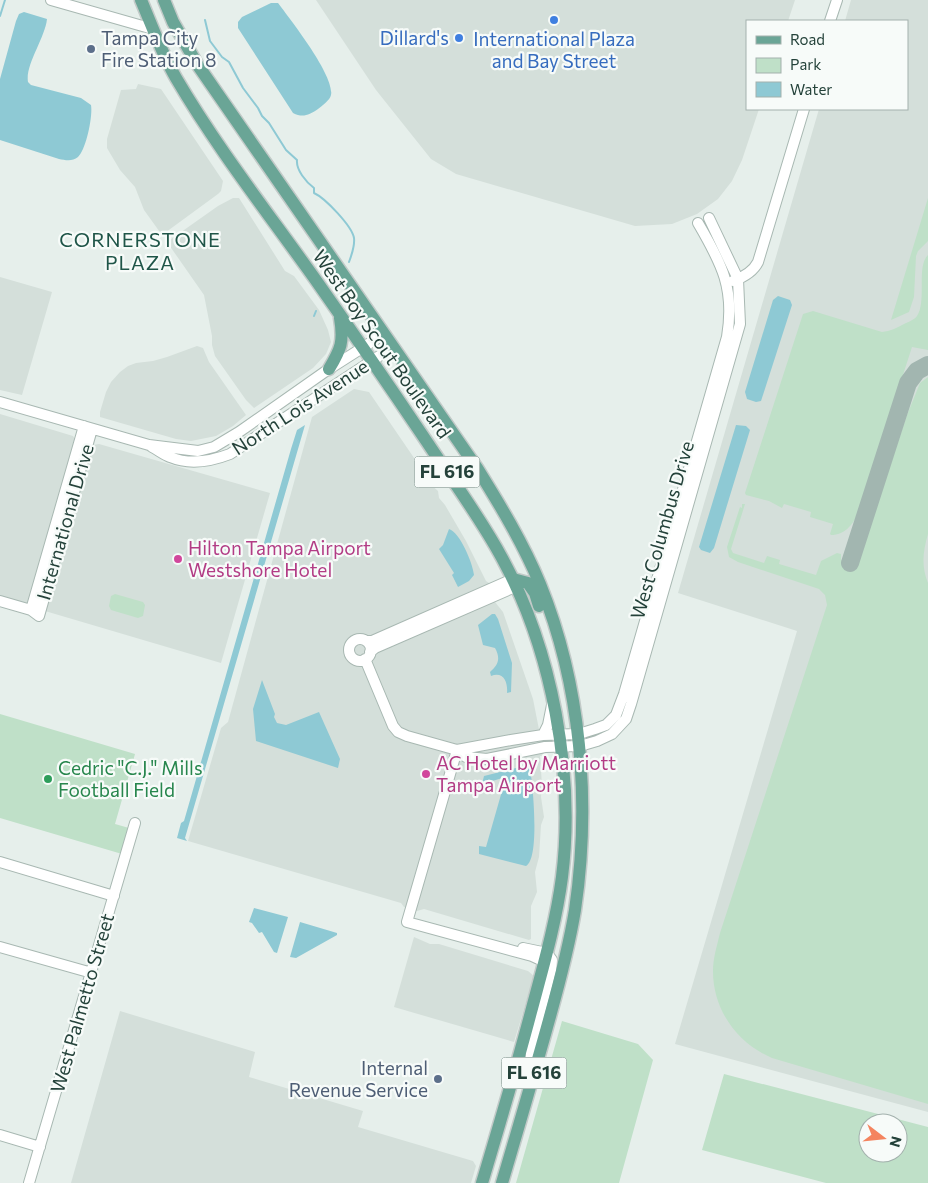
<svg xmlns="http://www.w3.org/2000/svg" width="928" height="1183" viewBox="0 0 928 1183" font-family="Commissioner,sans-serif">
<style>
.built{fill:#d4dfda}
.green{fill:#bfe0c8;fill-rule:evenodd}
.water{fill:#8ec9d4}
.lines{fill:none;stroke-linecap:round;stroke-linejoin:round}
.stream{stroke:#8ec9d4;stroke-width:2}
.taxiway{stroke:#a2b6b0;stroke-width:18}
.minor-casing{stroke:#a8b8b2;stroke-width:12}
.major-casing{stroke:#c2cac8;stroke-width:15}
.minor{stroke:#fff;stroke-width:10}
.major{stroke:#6aa596;stroke-width:12}
.shop-dot{fill:#3f7fe0;stroke:#f7fbf9;stroke-width:2}
.service-dot{fill:#5c6f8a;stroke:#f7fbf9;stroke-width:2}
.hotel-dot{fill:#d1479c;stroke:#f7fbf9;stroke-width:2}
.leisure-dot{fill:#2e9e5b;stroke:#f7fbf9;stroke-width:2}
.labels{text-anchor:middle;stroke-width:4.5;stroke-linejoin:round;paint-order:stroke}
.shield{fill:#f7fbf9;stroke:#637a73;stroke-width:1}
.shield-label{font-size:18px;font-weight:bold;fill:#24423a}
.service-label{font-size:19px;fill:#4e5e75;stroke:#f7fbf9;text-anchor:start}
.shop-label{font-size:19px;fill:#366cbe;stroke:#f7fbf9;text-anchor:end}
.street-label{font-size:19px;fill:#24423a;stroke:#f7fbf9}
.hotel-label{font-size:19px;fill:#b23c85;stroke:#f7fbf9;text-anchor:start}
.leisure-label{font-size:19px;fill:#27864d;stroke:#f7fbf9;text-anchor:start}
.neighbourhood-label{font-size:20px;letter-spacing:1px;fill:#1f5548;stroke:#f7fbf9}
</style>
<rect width="100%" height="100%" fill="#e6efeb"/>
<!-- built -->
<path class="built" d="M316,0H795L788,21H747V109H759L742,160L732,181L718,199L697,214L672,224L635,226L456,174L431,159L376,90Z
M851,0H928V1112L675,1044L797,631L678,593L819,109H907V21H845Z
M138,84L161,89L223,181L221,191L218,194L162,235L144,210L135,187L120,170L107,148V139L121,90L136,89Z
M233,198H239L285,271L294,276L319,310L328,330L331,342L326,354L313,368L254,408L246,400L215,356L212,345V336L204,295L167,242L218,206Z
M0,277L52,292L22,395L0,390Z
M197,346L203,348L209,362L246,415L233,426L216,436L191,441L176,439L100,417V412L106,392L111,382L120,372L128,366L136,363L153,361L167,357Z
M354,389L369,392L425,474L429,483L438,491L439,498L445,505L466,541L486,581L492,585L498,598L495,602L503,612L533,699L544,755L540,756L542,785L541,797L544,817L541,825L539,857L535,872L537,892L531,906V939L529,940L424,909L417,911L404,907L401,903L188,841L221,728L228,722L312,417Z
M0,414L73,436L75,439L29,604L27,605L0,597Z
M99,444L270,493L221,663L45,611L93,445Z
M414,937L430,944H439L528,971L534,976L514,1042L394,1007Z
M120,1011L255,1052L249,1077L363,1111L358,1127L473,1161L476,1166L471,1183H71Z"/>
<!-- green -->
<path class="green" d="M928,198V241L918,251L916,256L914,297L909,312L891,320Z
M928,255V350L912,347L858,514C852,525 845,535 831,535L830,534L833,524L810,517L811,512L784,504L782,508L769,501L746,495L745,493L803,314L813,311L882,332C890,331 897,328 904,324C908,322 914,320 917,316C927,301 916,266 928,255Z
M928,377V534C923,551 921,566 928,583V1104L772,1058C737,1043 713,1010 713,971C713,958 717,946 720,933L827,605L825,595L819,589L738,562L729,557L727,547L740,507L742,508V504H745L731,549L733,553L764,563L767,556L780,560L779,564L816,575L821,561L837,553L841,554V560L857,565L907,415L920,383Z
M115,594L143,602L145,605L143,616L138,618L111,610L109,606L111,596Z
M0,714L135,754L115,824L129,828L122,854L0,818Z
M562,1021L638,1044L653,1060L619,1183H516Z
M724,1074L928,1127V1183H826L702,1150ZM868,1123H898V1153H868Z"/>
<!-- water -->
<path class="water" d="M271,3H278C290,19 335,76 331,95C330,100 322,106 318,109C309,115 303,118 293,113L238,28V22L242,17Z
M24,12L47,19C45,38 25,65 28,82L31,85L81,98L91,105C93,116 86,150 78,157C72,162 65,160 59,159L0,140V79L16,21L19,14Z
M778,296L790,300L792,305L761,401L756,402L747,399L745,392L773,300Z
M305,425L185,838L187,841L177,838L181,823L184,821L291,449L297,430Z
M736,425L746,426L750,430L714,548L710,553L701,550L699,547Z
M449,529C460,532 473,564 474,575L469,581L458,587L452,575L454,573L439,549L443,545Z
M492,614H495L498,619L512,663L511,692L507,693C508,683 504,671 491,676L490,672C498,665 501,659 495,648L483,645L478,625Z
M262,680L275,714L274,717L277,723L286,725L319,712L340,759L338,768L256,741L253,709Z
M520,767H527L530,769C533,784 540,859 526,866L479,854V846L486,847L506,777L482,784L484,776Z
M254,908L288,917L277,953L274,952L262,932L259,933L252,923L249,922Z
M300,922L337,933V935L296,958L290,957Z"/>
<g class="lines">
<!-- stream -->
<path class="stream" d="M0,16L5,0
M205,20L210,41L222,57L229,62L243,88L258,108L262,116L269,123L286,150L297,160C296,170 306,182 314,188V193C325,198 352,226 354,238C355,246 352,254 349,262
M314,316L316,311"/>
<!-- taxiway -->
<path class="taxiway" d="M850,563L908,383L917,371L928,365"/>
<!-- minor casing -->
<g class="minor-casing">
<path id="minor" d="M51,0L153,29
M830,21L837,0
M733,281C744,277 753,272 758,262L804,109
M0,402L149,445L198,451L214,447L239,432L326,371L384,334
M152,447C158,450 164,455 170,457C189,465 212,461 230,454L393,347
M0,601L31,610L39,616L92,429
M31,610L84,426
M349 650a11 11 0 1 1 22 0a11 11 0 1 1-22 0Z
M366,641H372L513,579
M370,652L375,648L515,587
M365,659L393,726L398,732L407,736L457,750L466,757L487,759L545,747L580,746L597,741L612,734L626,719L631,704L740,324L738,279L709,218
M543,735L548,725L552,705
M457,750L511,740L543,735L579,734L595,729L606,725L616,715L624,694L727,337C735,289 722,264 698,223
M457,750L407,922L532,956L545,962
M0,862L114,896
M0,947L92,973
M523,948L547,953L552,960L551,971L531,1047V1072
M0,1135L40,1147
M29,1183L135,823"/>
</g>
<!-- major casing -->
<g class="major-casing">
<path id="major" d="M141,0C152,26 162,54 176,78C217,148 268,213 315,279C353,333 390,387 427,442C452,480 480,517 502,558C552,650 575,773 562,877C556,923 543,967 531,1012C516,1069 499,1126 482,1183
M164,0L173,22L197,64L477,468C500,505 523,543 540,584C581,685 591,801 575,910C569,947 559,984 549,1020C534,1074 518,1129 502,1183
M329,369C341,349 344,342 340,318
M513,579L528,583L535,593L539,606"/>
</g>
<!-- minor -->
<use href="#minor" class="minor"/>
<!-- major -->
<use href="#major" class="major"/>
</g>
<!-- markers -->
<g class="shop-dot">
<circle cx="554" cy="20" r="5"/>
<circle cx="459" cy="38" r="5"/>
</g>
<g class="service-dot">
<circle cx="91" cy="49" r="5"/>
<circle cx="438" cy="1079" r="5"/>
</g>
<g class="hotel-dot">
<circle cx="178" cy="559" r="5"/>
<circle cx="426" cy="774" r="5"/>
</g>
<circle class="leisure-dot" cx="48" cy="779" r="5"/>
<g class="labels">
<!-- shield labels -->
<g class="shield">
<rect x="414.5" y="456.5" width="65" height="31" rx="4"/>
<rect x="501.5" y="1057.5" width="65" height="31" rx="4"/>
</g>
<g class="shield-label">
<text x="447" y="478">FL 616</text>
<text x="534" y="1079">FL 616</text>
</g>
<!-- service labels -->
<g class="service-label">
<text x="101" y="45">Tampa City<tspan x="101" dy="22">Fire Station 8</tspan></text>
<text x="428" y="1075" text-anchor="end">Internal<tspan x="428" dy="22">Revenue Service</tspan></text>
</g>
<!-- shop labels -->
<g class="shop-label">
<text x="449" y="45">Dillard's</text>
<text x="554" y="46" text-anchor="middle">International Plaza<tspan x="554" dy="22">and Bay Street</tspan></text>
</g>
<!-- street labels -->
<g class="street-label">
<text transform="translate(382 344) rotate(55)" y="7">West Boy Scout Boulevard</text>
<text transform="translate(300 407) rotate(-33)" y="7">North Lois Avenue</text>
<text transform="translate(65 522) rotate(-74)" y="7">International Drive</text>
<text transform="translate(662 530) rotate(-74)" y="7">West Columbus Drive</text>
<text transform="translate(82 1003) rotate(-74)" y="7">West Palmetto Street</text>
</g>
<!-- hotel labels -->
<g class="hotel-label">
<text x="188" y="555">Hilton Tampa Airport<tspan x="188" dy="22">Westshore Hotel</tspan></text>
<text x="436" y="770">AC Hotel by Marriott<tspan x="436" dy="22">Tampa Airport</tspan></text>
</g>
<!-- leisure labels -->
<g class="leisure-label">
<text x="58" y="775">Cedric "C.J." Mills<tspan x="58" dy="22">Football Field</tspan></text>
</g>
<!-- neighbourhood labels -->
<g class="neighbourhood-label">
<text x="140" y="247">CORNERSTONE<tspan x="140" dy="23">PLAZA</tspan></text>
</g>
</g>
<!-- legend -->
<rect x="746" y="20" width="162" height="90" fill="#f7fbf9" stroke="#a3b1ad"/>
<rect x="756" y="36" width="25" height="8" fill="#6aa596" stroke="#a3b1ad"/>
<text x="790" y="45" font-size="15" fill="#24423a">Road</text>
<rect x="756" y="58" width="25" height="15" fill="#bfe0c8" stroke="#a3b1ad"/>
<text x="790" y="70" font-size="15" fill="#24423a">Park</text>
<rect x="756" y="82" width="25" height="15" fill="#8ec9d4" stroke="#a3b1ad"/>
<text x="790" y="95" font-size="15" fill="#24423a">Water</text>
<!-- north arrow -->
<g transform="translate(883 1138) rotate(106)"><circle r="24" fill="#f7fbf9" stroke="#a3b1ad"/>
<path d="M0-4L9 19L0 12L-9 19Z" fill="#f4845f"/>
<text y="-8" font-size="14" font-weight="bold" text-anchor="middle" fill="#24423a">N</text>
</g>
</svg>
